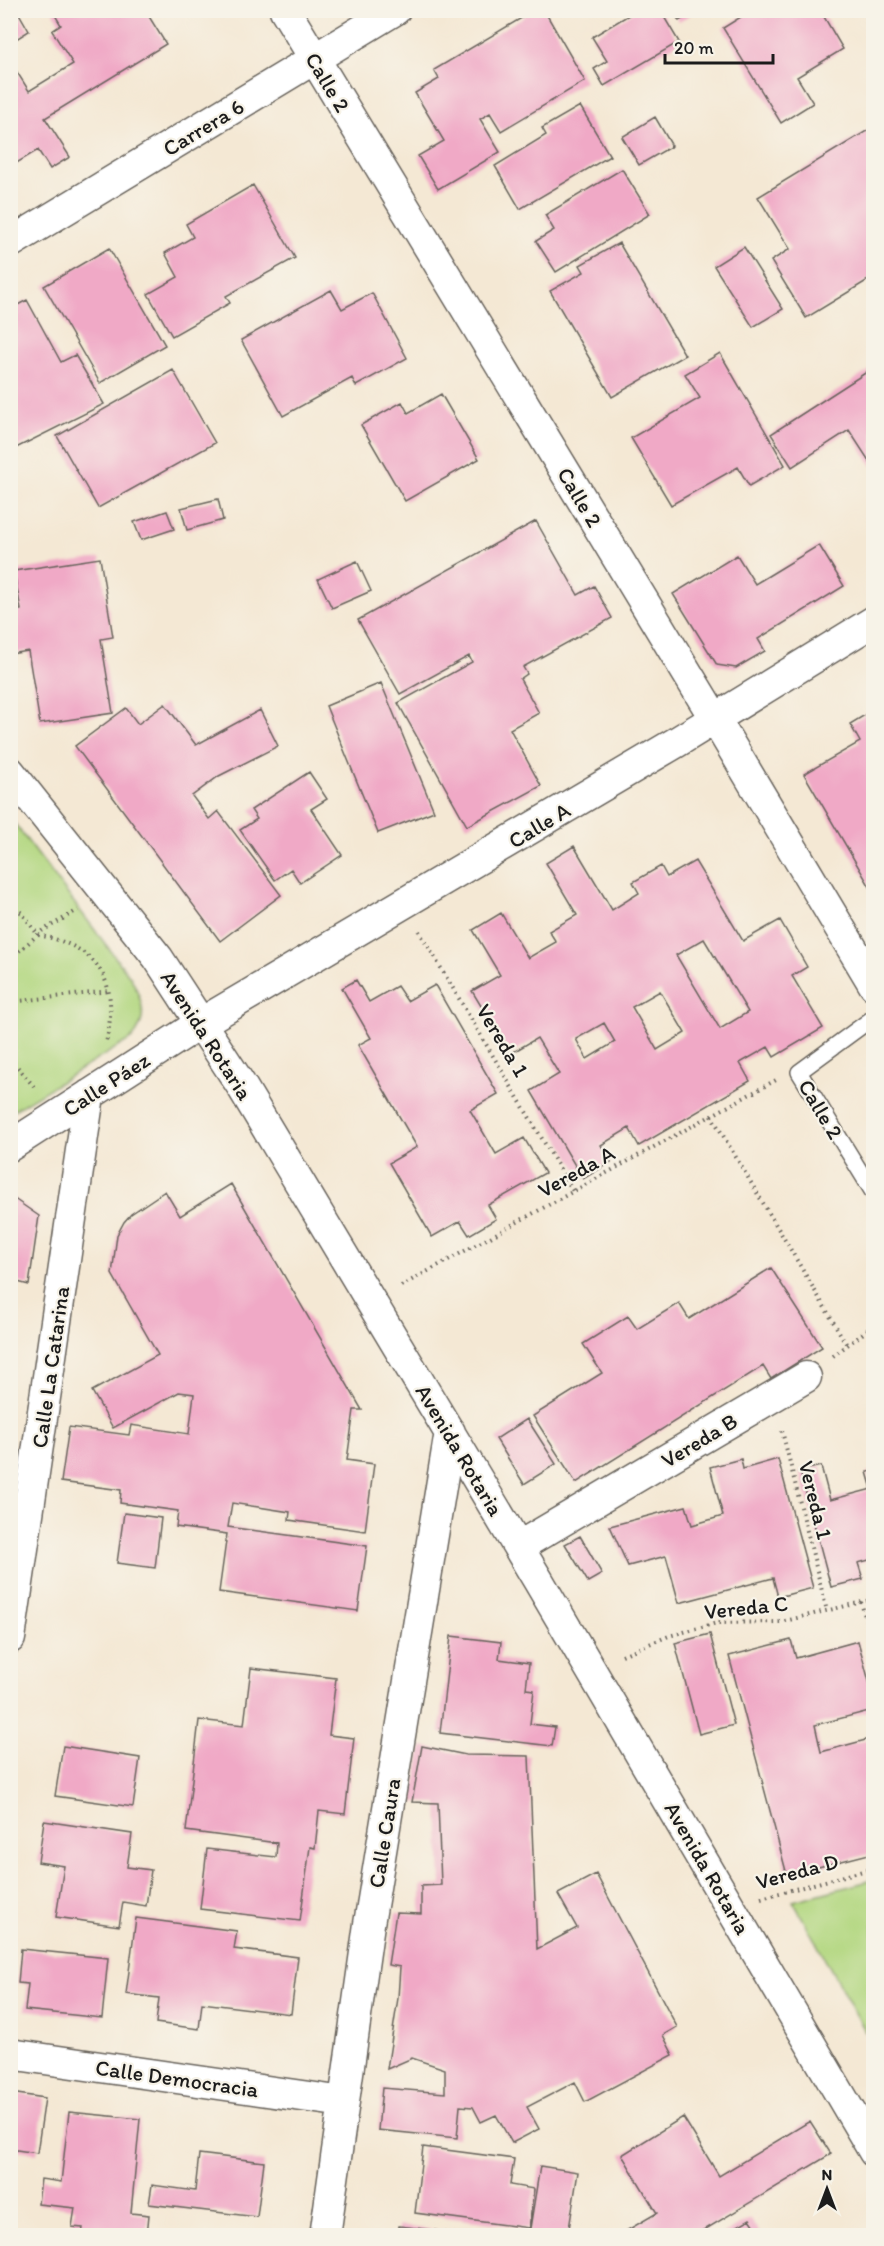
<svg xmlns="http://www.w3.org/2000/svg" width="884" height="2246" viewBox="0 0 884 2246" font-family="Itim,sans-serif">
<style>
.green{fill:#b2d780;stroke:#677a4e;stroke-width:1.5}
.building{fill:#f0a9c6;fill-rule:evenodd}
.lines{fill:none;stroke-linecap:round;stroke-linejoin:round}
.lane-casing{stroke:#68635c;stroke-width:18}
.street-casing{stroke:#68635c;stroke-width:33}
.path{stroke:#68635c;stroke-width:4;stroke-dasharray:1.5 4.5;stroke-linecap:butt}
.lane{stroke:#fff;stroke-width:15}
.street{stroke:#fff;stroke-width:30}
.labels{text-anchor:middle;stroke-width:4.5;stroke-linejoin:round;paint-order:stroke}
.street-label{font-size:22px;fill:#1c1c1c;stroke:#f7f3e8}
</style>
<rect width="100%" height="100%" fill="#f7f3e8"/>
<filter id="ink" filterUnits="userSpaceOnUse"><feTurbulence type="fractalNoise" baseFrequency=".0167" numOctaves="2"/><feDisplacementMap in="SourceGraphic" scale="12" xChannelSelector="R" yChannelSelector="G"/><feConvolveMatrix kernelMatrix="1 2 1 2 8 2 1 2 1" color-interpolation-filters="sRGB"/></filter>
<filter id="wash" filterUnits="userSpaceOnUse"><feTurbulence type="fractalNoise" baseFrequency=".008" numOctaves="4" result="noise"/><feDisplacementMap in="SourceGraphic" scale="24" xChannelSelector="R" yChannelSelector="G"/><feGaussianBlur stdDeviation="1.35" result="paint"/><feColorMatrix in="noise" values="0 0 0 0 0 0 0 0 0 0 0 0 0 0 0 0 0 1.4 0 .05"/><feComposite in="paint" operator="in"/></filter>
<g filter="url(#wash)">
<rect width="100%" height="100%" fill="#f4e8d4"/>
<!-- green -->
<path class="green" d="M11,819L131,978C142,999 150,1020 131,1039L11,1112Z
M873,1880H874L873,2045L793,1901Z"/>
<g id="blocks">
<!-- building -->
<path class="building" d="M10,10H17L29,31L10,43Z
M52,10H145L166,44L45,118L70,157L50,169L38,150L10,167V61L29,91L73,64L52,31L61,25Z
M535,10H544L585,81L501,131L490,113L480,119L500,152L438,189L418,156L444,141L415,93L439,79L434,70Z
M637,10H660L679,42L604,86L594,69L607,61L592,37Z
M673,10H698L679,21Z
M752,10H820L843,49L797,77L813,103L781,123L723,28Z
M580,106L610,156L520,209L495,166L546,135L542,128Z
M655,117L672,146L639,165L622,137Z
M873,127V277L806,318L771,261L790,249L758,197Z
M622,169L650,214L556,272L536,241L554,230L545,215Z
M253,185L295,258L226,296L230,303L172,336L148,294L178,277L165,253L193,237L186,224Z
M619,243L685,355L612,397L550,291L584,272L580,265Z
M744,247L783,309L753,327L714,266Z
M109,248L165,345L100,383L44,286Z
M331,290L342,309L372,293L407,358L356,386L352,378L283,416L241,340Z
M27,300L61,362L75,355L104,404L10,451V309Z
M720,353L785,465L749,486L738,467L671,505L631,438L700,398L685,374Z
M873,368V467L849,430L792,467L771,434Z
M173,370L215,443L98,508L57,436Z
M441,394L479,459L405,501L361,425L402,402L408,413Z
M218,499L223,520L187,530L181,508Z
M167,511L174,529L141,540L134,522Z
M536,521L578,595L594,586L612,618L523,667L527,674L520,679L539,713L510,729L541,786L467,826L398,703L472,662L469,656L400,694L358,620Z
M819,545L844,586L758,639L765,651L736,668L717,665L673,594L737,555L755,584Z
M100,558L113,637L101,639L113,713L40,724L28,651L10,654V612L21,610L14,571Z
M357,561L371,591L332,608L318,579Z
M381,683L434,811L378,833L326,706Z
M165,704L196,745L260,710L278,746L219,776L192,796L209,819L218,811L281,895L220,941L75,746L126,708L138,724Z
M873,710V892L804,774L860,742L850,724Z
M309,772L327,799L311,809L342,855L300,883L291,869L275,880L240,830L257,819L251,810Z
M574,846L612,910L639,893L633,882L661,866L667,877L695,861L743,941L780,920L807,967L792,976L823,1028L774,1057L768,1047L740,1063L750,1081L639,1146L629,1128L601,1145L611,1162L583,1179L531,1091L559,1074L537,1038L510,1054L472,991L500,975L473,930L501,913L528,958L556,942L549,931L577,915L546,863ZM704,939L748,1012L720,1029L676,955ZM660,991L685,1033L657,1050L632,1007ZM604,1023L615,1042L587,1059L576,1039Z
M356,980L369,1002L397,986L407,1001L435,985L498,1094L470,1110L496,1154L524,1138L545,1173L488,1205L496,1219L469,1235L460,1221L432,1237L389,1163L417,1147L358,1045L371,1038L342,988Z
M231,1184L362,1410H354L347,1460L374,1464L365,1531L289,1520L290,1512L232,1503L228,1527L367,1546L358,1611L219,1592L227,1534L176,1527L178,1511L120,1503L121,1490L61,1482L69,1427L129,1435L131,1425L189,1434L194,1394L179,1392L113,1428L92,1391L158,1355L112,1274L117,1235L124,1222L131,1214L165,1191L180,1216Z
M10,1196L39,1216L29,1285L10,1280Z
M771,1268L822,1347L771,1379L763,1366L576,1483L533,1416L602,1373L583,1344L628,1316L637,1329L679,1303L689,1319Z
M527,1419L556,1464L524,1484L496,1439Z
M741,1459L743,1469L778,1459L813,1588L778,1597L773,1578L679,1603L666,1556L628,1566L610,1526L686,1506L692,1525L723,1516L710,1467Z
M821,1466L830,1500L872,1489L867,1472L873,1471V1559L858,1563L863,1579L831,1587L800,1471Z
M124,1513L161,1518L155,1568L117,1563Z
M580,1536L602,1574L588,1582L565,1544Z
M710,1634L734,1725L699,1734L675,1643Z
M451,1636L501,1642L499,1659L529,1663L526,1689L534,1690L530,1724L555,1727L552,1746L440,1733Z
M791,1640L796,1658L858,1641L873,1696V1710L815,1725L821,1752L873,1738V1853L787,1875L729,1656Z
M251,1668L336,1678L329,1735L354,1738L345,1814L319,1811L315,1848L310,1847L300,1921L200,1909L207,1849L276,1857L277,1843L186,1831L199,1720L244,1725Z
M63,1746L140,1758L133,1807L55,1796Z
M422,1746L466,1755L529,1756L537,1949L577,1928L558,1894L596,1874L677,2027L663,2035L673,2055L585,2102L575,2082L527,2107L539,2129L512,2143L496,2115L481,2122L473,2107L460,2106L457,2138L378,2130L382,2088L445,2093V2069L412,2058L387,2069L398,1998L400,1967L388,1965L396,1913L421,1914V1886L441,1885L438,1803L412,1802Z
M44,1821L132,1834L127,1867L151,1870L146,1906L123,1902L119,1926L56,1917L64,1866L38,1862Z
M136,1918L237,1931L234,1949L298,1957L291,2014L202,2003L199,2029L156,2023L159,1998L126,1994Z
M21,1949L108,1958L102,2018L25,2010L28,1984L18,1983Z
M10,2093L45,2098L37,2153L10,2149Z
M69,2112L140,2119L131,2213L149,2215L147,2235H82L83,2228L72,2227L75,2208L38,2204L41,2179L61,2182Z
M683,2117L719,2176L810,2121L831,2154L696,2235H619L657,2213L622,2155Z
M423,2147L514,2159L510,2185L534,2189L529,2228L415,2213Z
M199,2154L264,2162L257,2217L149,2204L152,2185L195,2191Z
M540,2166L578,2172L568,2235H529Z
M750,2219L761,2235H722Z
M399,2226L465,2234V2235H398Z
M151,2232L172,2234V2235H151Z"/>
</g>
</g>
<g filter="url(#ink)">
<use href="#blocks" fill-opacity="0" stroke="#68635c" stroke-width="1.5"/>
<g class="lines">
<!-- lane casing -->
<g class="lane-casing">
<path id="lane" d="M874,1017L799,1072L874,1194"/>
</g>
<!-- street casing -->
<g class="street-casing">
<path id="street" d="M285,10L715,719L874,985
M10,243L395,10
M10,772L158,958L241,1085L538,1580L874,2152
M10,1146L201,1023L677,742L874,621
M518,1547L806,1377
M10,1638L89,1095
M10,2054L344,2102
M325,2236L369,1924L450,1432"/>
</g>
<!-- path -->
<path class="path" d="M10,905L22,913L38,935C100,947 120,982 106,1043
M419,931L573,1191
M10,959L42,931L78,910
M10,1002L110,991
M10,1058L36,1089
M711,1115L847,1345
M401,1286L776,1080
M833,1356L874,1325
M782,1431L827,1611
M861,1602L874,1650
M622,1655L669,1636L717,1623L781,1622L874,1599
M761,1898L874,1868"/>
<!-- lane -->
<use href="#lane" class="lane"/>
<!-- street -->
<use href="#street" class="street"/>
</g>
</g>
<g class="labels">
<!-- street labels -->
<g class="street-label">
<text transform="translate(328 82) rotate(59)" y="8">Calle 2</text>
<text transform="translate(203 127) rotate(-31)" y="8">Carrera 6</text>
<text transform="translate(580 497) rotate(59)" y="8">Calle 2</text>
<text transform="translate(539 825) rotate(-31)" y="8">Calle A</text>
<text transform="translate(207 1035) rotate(57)" y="8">Avenida Rotaria</text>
<text transform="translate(503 1040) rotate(59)" y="8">Vereda 1</text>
<text transform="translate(106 1084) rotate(-33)" y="8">Calle Páez</text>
<text transform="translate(821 1109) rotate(59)" y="8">Calle 2</text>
<text transform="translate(576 1171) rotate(-29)" y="8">Vereda A</text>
<text transform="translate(50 1367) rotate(-82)" y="8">Calle La Catarina</text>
<text transform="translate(699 1440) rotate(-31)" y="8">Vereda B</text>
<text transform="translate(460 1450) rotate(59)" y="8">Avenida Rotaria</text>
<text transform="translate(816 1500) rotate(76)" y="8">Vereda 1</text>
<text transform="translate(746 1607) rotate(-6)" y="8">Vereda C</text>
<text transform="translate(384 1833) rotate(-81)" y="8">Calle Caura</text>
<text transform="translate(708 1868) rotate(60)" y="8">Avenida Rotaria</text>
<text transform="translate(797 1871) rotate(-15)" y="8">Vereda D</text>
<text transform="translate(177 2078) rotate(8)" y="8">Calle Democracia</text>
</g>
</g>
<!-- margin -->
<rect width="884" height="2246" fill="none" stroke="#f7f3e8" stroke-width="36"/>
<!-- north arrow -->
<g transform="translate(827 2189)" stroke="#f7f3e8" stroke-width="4.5" paint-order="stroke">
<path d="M0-4.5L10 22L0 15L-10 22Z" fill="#1c1c1c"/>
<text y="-9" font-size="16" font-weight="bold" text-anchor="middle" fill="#1c1c1c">N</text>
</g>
<!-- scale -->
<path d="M665 54v9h108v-9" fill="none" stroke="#1c1c1c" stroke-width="3"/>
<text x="674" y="54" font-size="18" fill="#1c1c1c" stroke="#f7f3e8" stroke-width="4.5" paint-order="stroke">20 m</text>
</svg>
